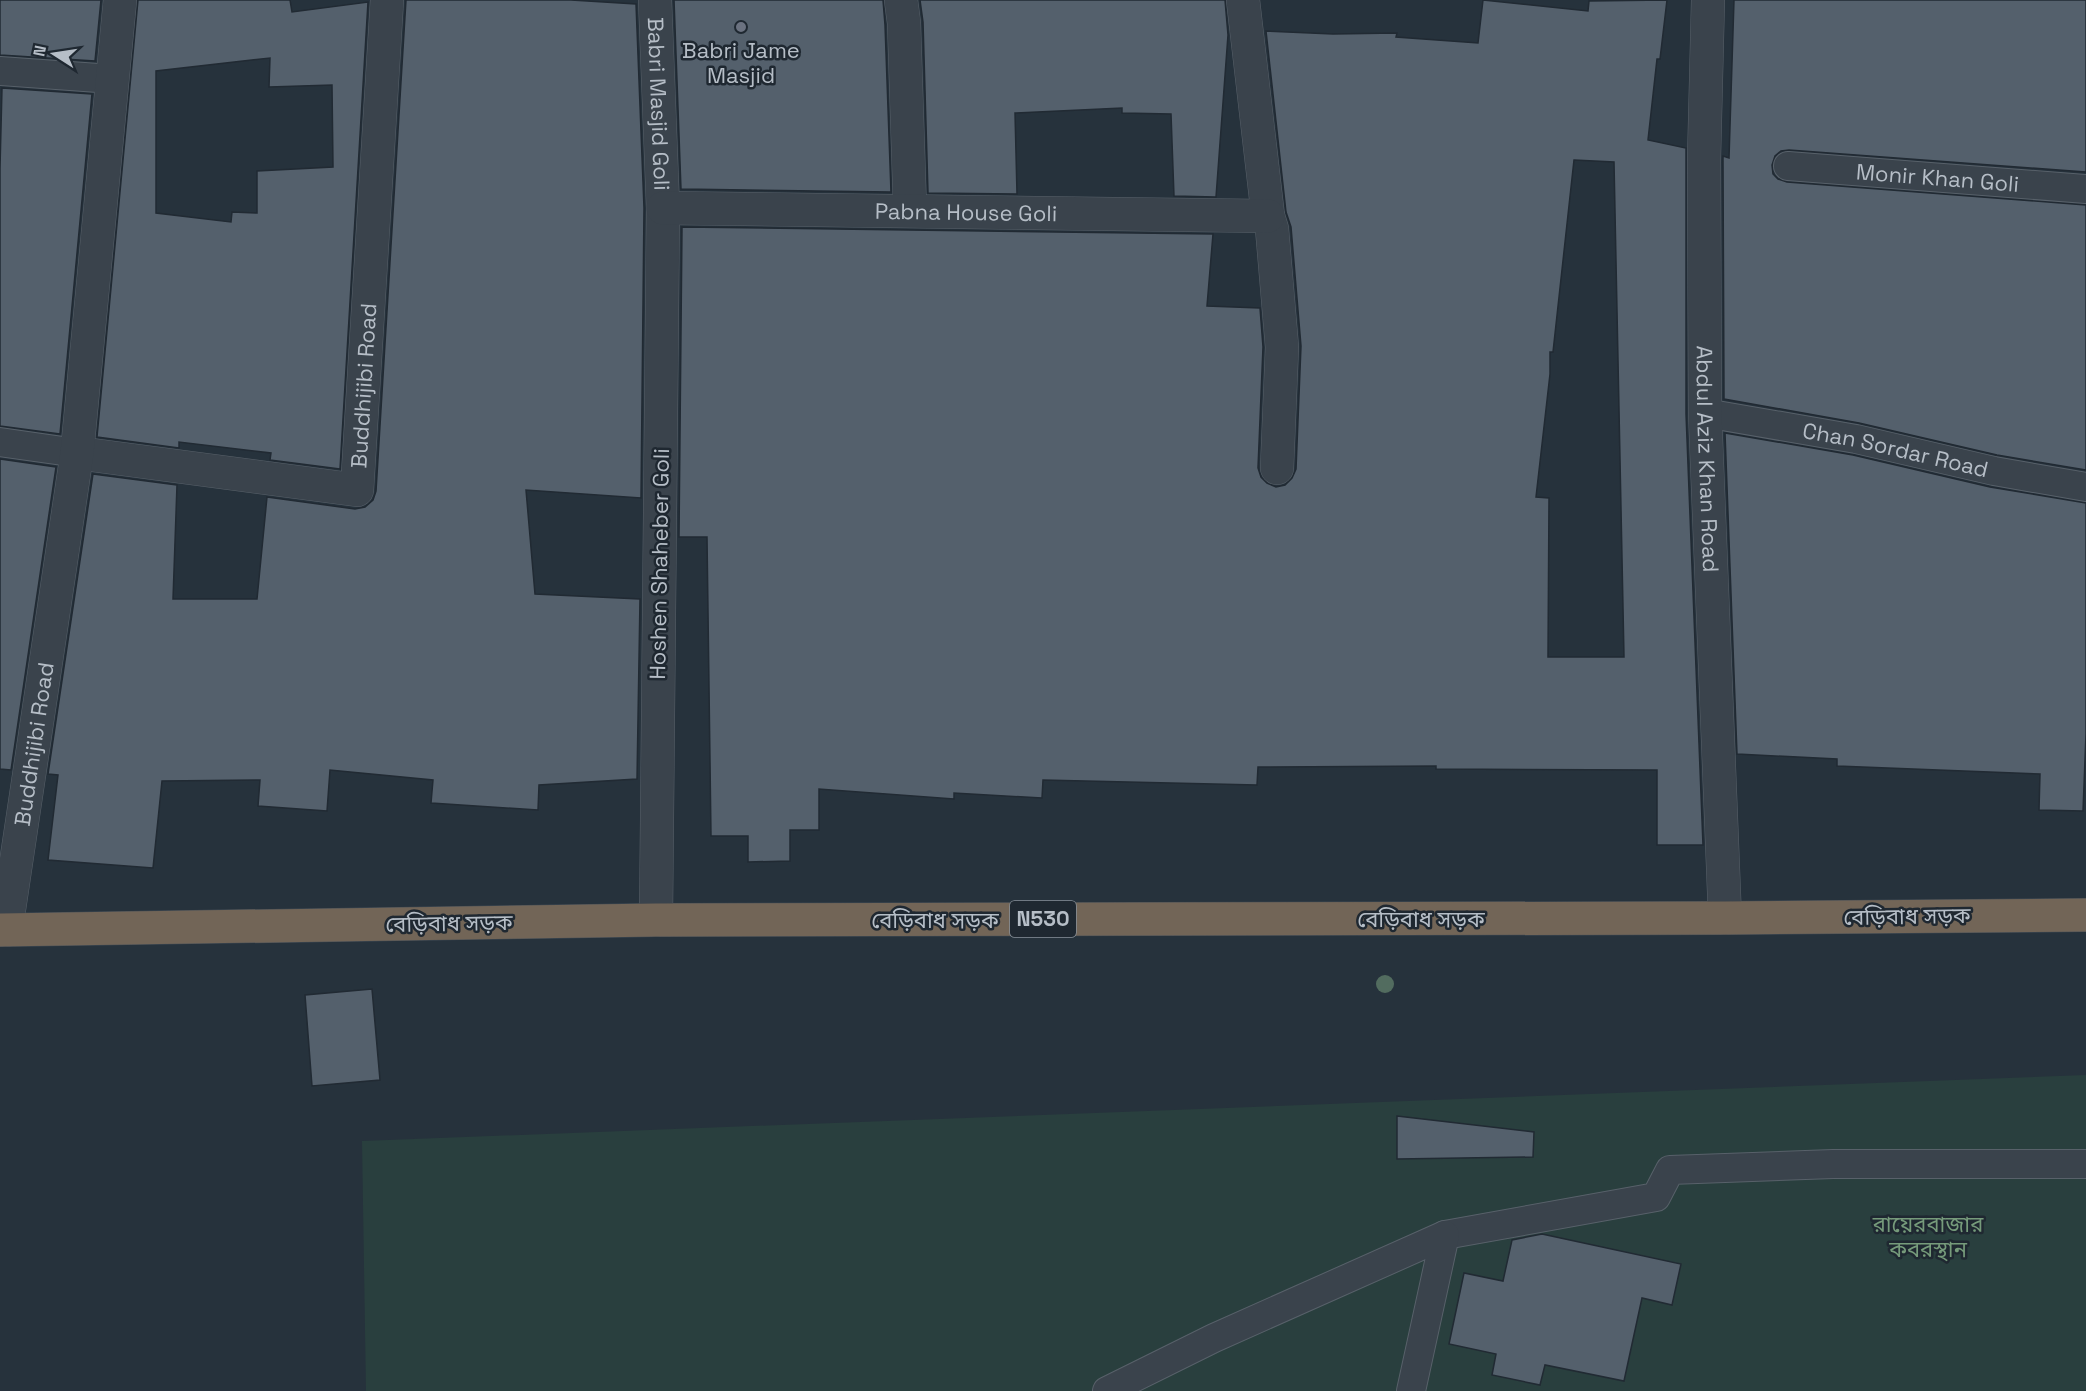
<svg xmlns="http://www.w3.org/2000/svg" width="2086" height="1391" viewBox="0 0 2086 1391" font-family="'Space Grotesk','Noto Sans Bengali',sans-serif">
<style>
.green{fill:#293f3e}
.building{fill:#54606c;stroke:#212a33;stroke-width:1.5;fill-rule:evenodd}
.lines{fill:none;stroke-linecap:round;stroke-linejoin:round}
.lane-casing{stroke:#58616a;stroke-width:30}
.street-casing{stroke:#58616a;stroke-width:34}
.highway-casing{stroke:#454e57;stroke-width:34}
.lane{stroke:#3a434c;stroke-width:28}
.street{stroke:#3a434c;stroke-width:33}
.highway{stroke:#726557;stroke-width:33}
.tree{fill:#526c5f}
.worship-dot{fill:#6b7280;stroke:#1f2831;stroke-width:2}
.labels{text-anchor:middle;stroke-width:5;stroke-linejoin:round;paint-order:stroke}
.shield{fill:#1f2831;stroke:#89919a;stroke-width:1.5}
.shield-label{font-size:21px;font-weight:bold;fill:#b6bec7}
.poi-label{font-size:22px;fill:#b6bec7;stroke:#1f2831}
.street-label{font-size:22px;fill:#b6bec7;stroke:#1f2831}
.park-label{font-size:22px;fill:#769b7b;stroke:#1f2831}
</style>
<rect width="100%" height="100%" fill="#26323c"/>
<!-- green -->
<path class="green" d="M2086,1075V1391H366L362,1141Z"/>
<!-- building -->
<path class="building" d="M0,0H101L95,61L0,55Z
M138,0H290L292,12L368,2L340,469L270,460L271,453L179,442V448L97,437ZM270,58L269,87L332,85L333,167L257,171V213L232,212L231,222L156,213V71Z
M406,0H571L636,4L644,208L641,498L526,490L535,594L640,599L637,779L539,785L538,810L431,803L433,780L330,770L327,811L258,806L260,780L162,781L153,868L48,860L58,775L48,774L93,474L177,485L173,599H257L267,497L355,509L365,507L373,500L376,491Z
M674,0H883L885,25L891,192L681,189Z
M920,0H1225L1228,35L1216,197L1174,196L1171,114L1122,113V108L1015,113L1017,194L928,193L923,22Z
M1483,0L1588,11L1589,1L1667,0L1660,59H1657L1648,140L1686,148V414L1703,845H1657V770L1436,769V766L1258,767L1257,785L1043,780L1042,798L954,793V799L819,789V830H790V861L748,862V836H711L707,537H679L682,227L1213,234L1207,306L1260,308L1263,347L1258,468L1261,477L1267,483L1276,487L1285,485L1292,478L1296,469L1301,346L1291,227L1286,212L1266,31L1333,34L1397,33L1396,37L1478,43ZM1574,160L1614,162L1624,657H1548L1549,498L1536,497L1550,374V352H1553Z
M1734,0H2086V172L1789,150L1781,151L1775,156L1772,165L1773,174L1778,179L1787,182L2086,205V470L1997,455L1859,423L1724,399L1723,160V156L1729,158Z
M2,88L92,94L60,434L0,426V168Z
M1725,433L1853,455L1990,487L2086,503V734L2083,811L2039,810L2040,774L1837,766V759L1737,754Z
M0,459L56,467L11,770L0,769Z
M372,989L380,1080L312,1086L305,995Z
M1397,1116L1534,1132L1533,1157L1397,1159Z
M1542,1234L1681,1264L1672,1305L1642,1298L1624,1381L1545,1365L1540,1385L1492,1375L1496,1354L1449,1344L1464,1273L1503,1281L1512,1240Z"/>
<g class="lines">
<!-- lane casing -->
<g class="lane-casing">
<g id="lane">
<path d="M0,71L112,79"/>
<path id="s1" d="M1788,166L2086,189"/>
<path id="s2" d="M1705,413L1856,439L1994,471L2086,487"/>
<path d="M0,442L77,453"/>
<path d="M1445,1235L1656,1197L1670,1170L1833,1164H2086"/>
<path d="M1107,1391L1214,1338L1445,1235L1411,1391"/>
</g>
</g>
<!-- street casing -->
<g class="street-casing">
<g id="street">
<path id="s3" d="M655,0L663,208L656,920"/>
<path d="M901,0L904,23L910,210"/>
<path d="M1243,0L1268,216L1272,229L1282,347L1277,468"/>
<path id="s4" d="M1708,0L1704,160L1705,413L1725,918"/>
<path id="s5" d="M663,208L1268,216"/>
<path id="s6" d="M77,453L357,490L387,0"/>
<path id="s7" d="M6,930L77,453L120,0"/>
</g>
</g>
<!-- highway casing -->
<g class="highway-casing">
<path id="highway" d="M0,930L656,920L1725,918L2086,915"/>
</g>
<!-- lane -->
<use href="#lane" class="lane"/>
<!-- street -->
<use href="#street" class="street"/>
<!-- highway -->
<use href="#highway" class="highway"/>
</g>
<!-- trees -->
<circle class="tree" cx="1385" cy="984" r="9"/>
<!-- markers -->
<circle class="worship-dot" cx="741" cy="27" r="6"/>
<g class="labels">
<!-- shield labels -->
<rect class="shield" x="1010" y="901" width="66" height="36" rx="4.5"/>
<g class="shield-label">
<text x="1043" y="926">N530</text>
</g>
<!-- poi labels -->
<g class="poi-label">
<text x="741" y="58">Babri Jame<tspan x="741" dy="25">Masjid</tspan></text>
</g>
<!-- street labels -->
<g class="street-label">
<text dy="8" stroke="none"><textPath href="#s3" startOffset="104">Babri Masjid Goli</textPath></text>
<text dy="8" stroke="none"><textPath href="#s1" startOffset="150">Monir Khan Goli</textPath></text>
<text dy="8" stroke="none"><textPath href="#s5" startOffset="303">Pabna House Goli</textPath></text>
<text dy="8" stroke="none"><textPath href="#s6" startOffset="387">Buddhijibi Road</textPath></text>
<text dy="8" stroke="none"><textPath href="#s2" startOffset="194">Chan Sordar Road</textPath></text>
<text dy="8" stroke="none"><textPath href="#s4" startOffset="459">Abdul Aziz Khan Road</textPath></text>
<text transform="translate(659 564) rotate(-89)" y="8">Hoshen Shaheber Goli</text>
<text dy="8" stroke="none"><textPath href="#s7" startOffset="188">Buddhijibi Road</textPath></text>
<text transform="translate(1907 916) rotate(-1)" y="8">বেড়িবাধ সড়ক</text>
<text x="1421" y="927">বেড়িবাধ সড়ক</text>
<text x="935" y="928">বেড়িবাধ সড়ক</text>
<text transform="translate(449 923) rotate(-1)" y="8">বেড়িবাধ সড়ক</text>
</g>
<!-- park labels -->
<g class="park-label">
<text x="1928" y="1232">রায়েরবাজার<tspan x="1928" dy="25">কবরস্থান</tspan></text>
</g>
</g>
<!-- north arrow -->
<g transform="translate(54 54) rotate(282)" stroke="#1f2831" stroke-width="4.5" paint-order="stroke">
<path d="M0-4.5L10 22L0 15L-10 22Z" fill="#b6bec7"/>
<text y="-9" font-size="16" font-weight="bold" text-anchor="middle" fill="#b6bec7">N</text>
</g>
</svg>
